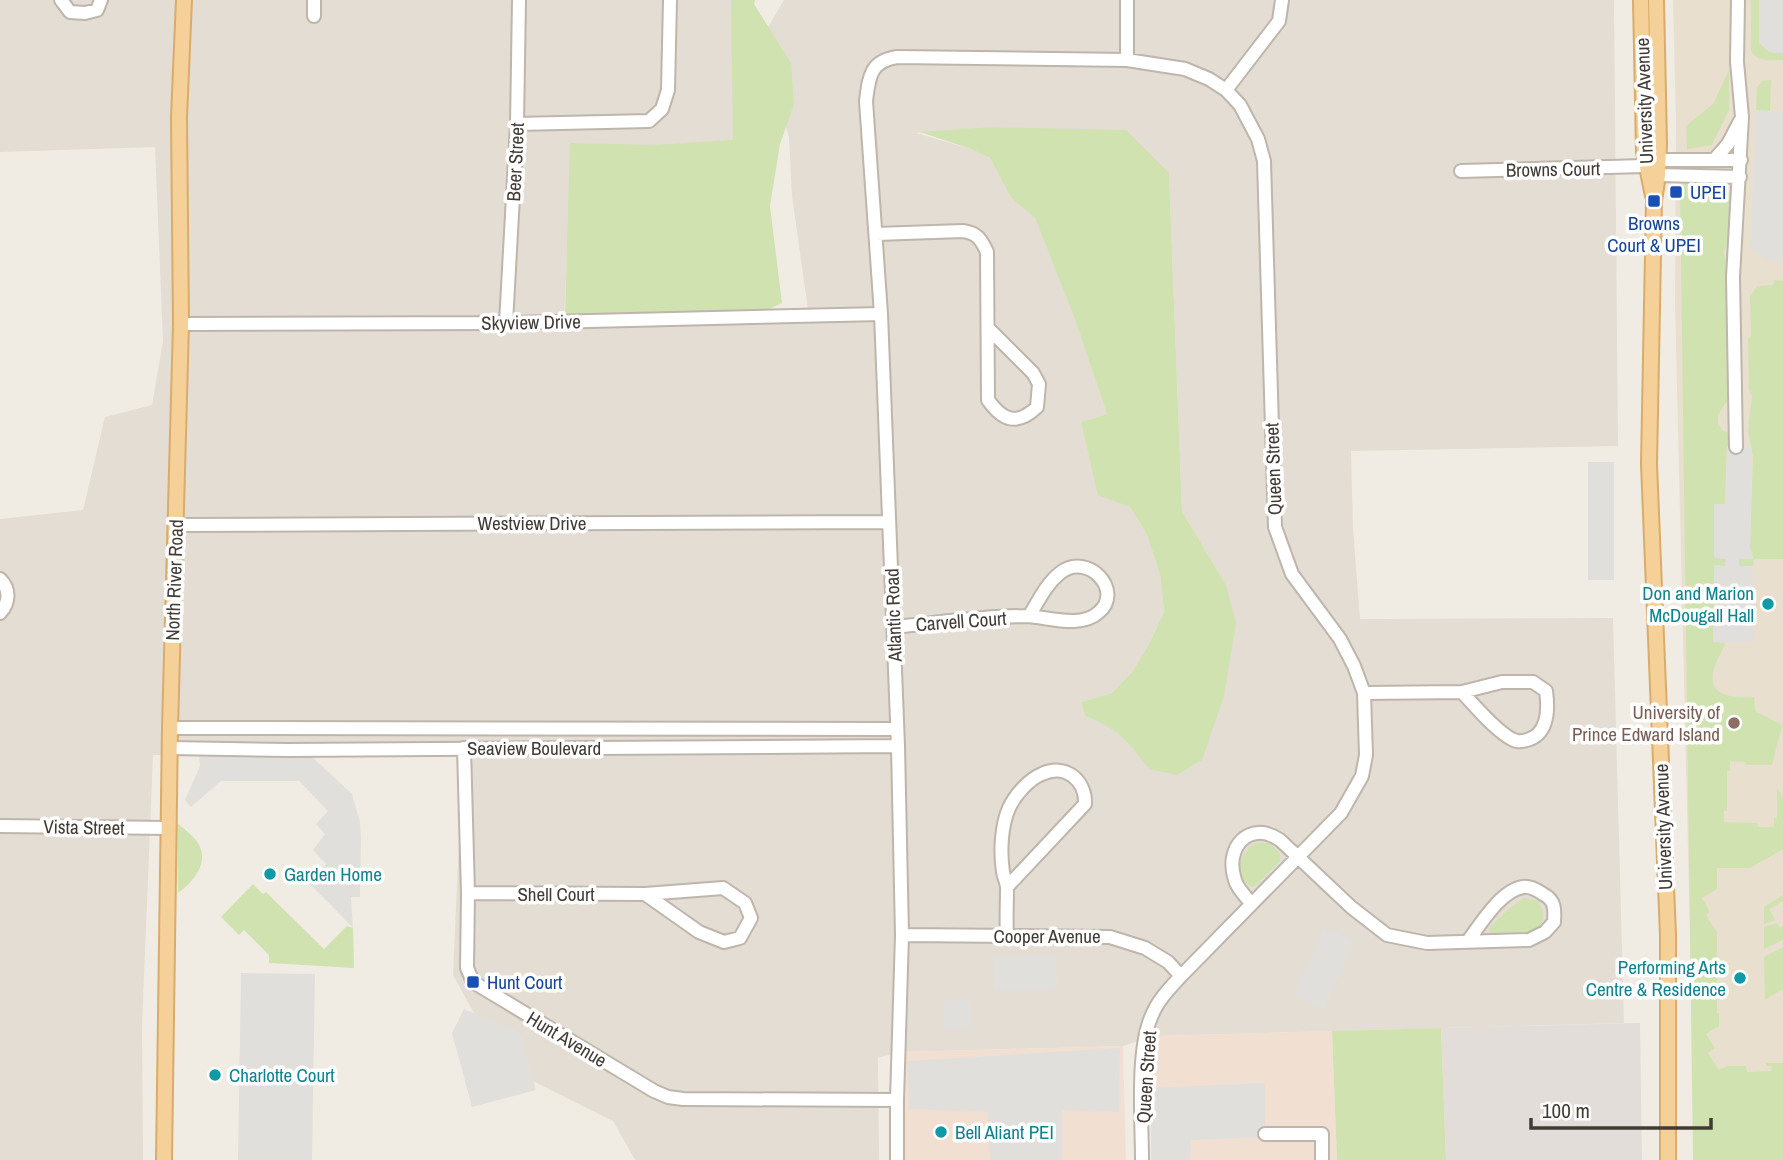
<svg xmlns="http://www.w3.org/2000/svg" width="1783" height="1160" viewBox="0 0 1783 1160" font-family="'Archivo Narrow',sans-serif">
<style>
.residential{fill:#e4ddd3;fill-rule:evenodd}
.commercial{fill:#f1e0d1}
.industrial{fill:#e2ddd9}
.education{fill:#e9dfcf}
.green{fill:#d0e2b0}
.parking{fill:#e1dfdc}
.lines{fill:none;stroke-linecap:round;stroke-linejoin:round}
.minor-casing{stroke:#beb5ab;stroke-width:16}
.major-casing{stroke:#d8ac6a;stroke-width:18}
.minor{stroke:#fff;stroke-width:12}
.major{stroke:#f5d199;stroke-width:14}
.transit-dot{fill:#1a4fb4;stroke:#fff;stroke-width:2.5}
.culture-dot{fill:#0f9aa8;stroke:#fff;stroke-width:2.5}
.education-dot{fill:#8d6e63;stroke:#fff;stroke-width:2.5}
.labels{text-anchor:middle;stroke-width:7;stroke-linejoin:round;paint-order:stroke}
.street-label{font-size:19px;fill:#423b35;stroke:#fff}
.transit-label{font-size:19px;fill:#164399;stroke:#fff;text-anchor:start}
.culture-label{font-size:19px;fill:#0d838f;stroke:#fff;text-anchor:start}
.education-label{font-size:19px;fill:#785e54;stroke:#fff;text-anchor:end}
</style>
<rect width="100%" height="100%" fill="#f0ece4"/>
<!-- residential -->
<path class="residential" d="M0,0H740L744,143L572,152L564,320L810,324L792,196L789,137L759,42L784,0H1614L1618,446L1351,451L1353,529L1360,619L1613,618L1624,1023L1154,1036L1123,1046L900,1052L878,1058L879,1160H635L613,1121L531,1080L481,1026L453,975L463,749L303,757L153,755L142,1026L143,1160H0V519L83,510L105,417L152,405L163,341L155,147L0,152ZM987,127L1169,173L1182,511L1226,585L1149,768L1131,744L1107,725L1085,716L1081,702L1112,693L1132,672L1148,646L1164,612L1160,574L1147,535L1130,507L1089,451L1081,422L1107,414L1074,315L1035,218L1011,198L990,158L971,149L916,133Z"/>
<!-- commercial -->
<path class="commercial" d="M1332,1031L1337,1160H1151V1088L1154,1036Z
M1123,1046L1126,1160H903L900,1052Z"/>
<!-- industrial -->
<path class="industrial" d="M1640,1023L1642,1160H1446L1441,1028Z"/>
<!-- education -->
<path class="education" d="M1673,0H1783V1141L1695,1145L1675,304L1676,123Z"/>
<!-- green -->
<path class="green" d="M731,0H755L754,4L791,63L794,104L780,144L770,206L782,303L740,323L565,314L570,143L655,145L733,140Z
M1751,0H1759V39L1769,52L1783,53V60C1771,60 1756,63 1751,50Z
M1729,70V110L1712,145L1687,149L1686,126L1713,104Z
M1771,80L1770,111L1756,110L1757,87L1762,81Z
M987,127L1126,130L1169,173L1182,511L1226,585L1236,623L1224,696L1202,760L1177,775L1149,769C1129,742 1117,728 1085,716L1081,702L1112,693L1132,672L1148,646L1164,612L1160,574L1147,535L1130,507L1098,495L1081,422L1107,414L1075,319L1035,218L1011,198L990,158L971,149L920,132Z
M1688,183C1705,183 1722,181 1733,196L1730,231L1724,253L1728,269L1733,392L1718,415V423L1722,430L1736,437V446H1727L1725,504H1715V558H1726L1725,566L1715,565L1713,642L1725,643C1723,651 1719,655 1716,663C1703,696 1730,698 1754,697L1755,711L1782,725L1772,765H1746L1745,762L1730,761V771H1727V811H1724V822L1757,823L1758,827H1774V818H1777V788L1783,797V849L1750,868H1717V889L1702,898L1710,912L1706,915L1717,933V1013H1719V1026L1706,1034L1715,1048L1708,1053L1719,1070L1728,1066H1746L1747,1072L1771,1071L1772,1066H1766V1063H1783V1160H1693L1680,185Z
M1774,280L1783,281V559H1754L1753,566H1739V558H1753L1750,548L1753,457L1748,430L1752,396L1749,389L1748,339L1751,335L1750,297L1757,286L1773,285Z
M177,823C183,828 190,833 195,839C212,859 195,881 178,893Z
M1255,843H1270L1280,854V861L1255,886L1251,887C1232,874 1240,854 1255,843Z
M253,884L263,894L266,892L324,949L347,926L353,928L354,968L269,963V955L244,930L239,935L221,917Z
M1783,895V901L1769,909L1775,920L1764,924V907Z
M1524,898L1538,901C1545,913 1546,922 1535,932L1490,933L1489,928L1512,906Z
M1777,923L1780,928L1783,926V940L1764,949V927Z
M1783,947V989L1765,1000L1764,957Z
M1441,1028L1446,1160H1337L1332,1031Z"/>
<!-- parking -->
<path class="parking" d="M1759,0H1783V53L1769,52L1759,43Z
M1756,110L1783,112V261L1767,260L1750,247Z
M1727,446L1752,448L1750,548L1753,559H1739V566H1753L1754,642H1713L1714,565L1725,566L1726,559L1714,558V504H1725Z
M1588,462H1614V580H1588Z
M199,755H310L352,794L360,822L361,838L360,897H351L353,928L308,882L326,864L313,850L325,834L316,824L328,811L299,781H221L191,807L185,800L200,766Z
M1325,928L1354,941L1324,1009L1294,996Z
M1056,955L1057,989L994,991L993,957Z
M241,973L315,974L312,1160H238Z
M944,1000H970L971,1029H944Z
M464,1009L520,1033L536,1090L472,1107L452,1033Z
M1120,1048L1119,1112L1062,1110V1160H990L988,1112L909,1109L907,1061Z
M1265,1083V1137L1191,1140L1190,1160H1151V1088Z"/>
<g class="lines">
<!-- minor casing -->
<g class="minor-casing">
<path id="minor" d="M61,0L70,12L85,13L97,10L101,0
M1127,0V60
M314,16V0
M1226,90L1279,21L1282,0
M517,124L649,121L662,109L668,90L670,0
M1714,160L1728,144L1740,121
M1651,170L1658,175L1740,177
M1461,171L1645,166L1659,160H1741
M876,234L963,231C977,233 981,239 987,252L988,400C1003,421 1017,426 1037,407L1039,384L1033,373L989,329
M506,323L517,124L519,0
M181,324L506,323L881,314
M1736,447L1733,277L1742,117L1737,62L1738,0
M175,525L889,522
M0,579C10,589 10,602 0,613
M894,627C937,623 983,616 1027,616C1048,617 1081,629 1099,612C1124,591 1088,551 1060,573C1046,584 1038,602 1029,616
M1364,693L1462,692L1502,682H1533L1546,691C1548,705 1549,723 1538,734C1533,739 1523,742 1517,741C1502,738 1473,704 1462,692
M170,728L897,729
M170,748L287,750L898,746
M464,748L468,893L467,968L473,982L654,1091L668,1097L683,1099L897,1100
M0,826L169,828
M468,893L645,894L723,888L745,903L751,918L740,938L724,942L699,932L645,894
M1251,903C1245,896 1237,888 1235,880C1224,848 1249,819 1280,840L1351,907L1387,935L1427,943L1529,940L1545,932L1554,922C1555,909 1555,900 1543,894C1537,890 1530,886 1523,887C1501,890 1480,925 1468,941
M902,935L1110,937L1145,948L1168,962L1181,976
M1007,937C1006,920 1007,904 1007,888C1007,883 1004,878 1003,872C1000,853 1001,826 1009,808C1015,795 1029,779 1042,774C1065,763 1086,780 1085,804L1007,887
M1265,1134H1322V1160
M897,1160V1100L902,935L898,746L881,314L866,101C869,77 870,61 897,57L1127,60L1185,69L1209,79L1226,90L1240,105L1258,139L1264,161L1275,527L1292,574L1340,639L1354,666L1364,693L1366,755L1362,776L1341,813L1181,976C1170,988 1158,1000 1152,1015C1136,1050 1142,1120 1142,1160"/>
</g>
<!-- major casing -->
<g class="major-casing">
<path id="major" d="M1641,0L1644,152L1653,196
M1656,0L1659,143L1658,175L1654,201L1649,464L1668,935V1160
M164,1160L170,728L181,324L179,117L184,0"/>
</g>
<!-- minor -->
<use href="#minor" class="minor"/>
<!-- major -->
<use href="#major" class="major"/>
</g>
<!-- markers -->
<g class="transit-dot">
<rect x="1669" y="185" width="14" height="14" rx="3.5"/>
<rect x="1647" y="194" width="14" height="14" rx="3.5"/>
<rect x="466" y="975" width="14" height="14" rx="3.5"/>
</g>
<g class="culture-dot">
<circle cx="1768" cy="604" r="7"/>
<circle cx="270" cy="874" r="7"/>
<circle cx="1740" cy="978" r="7"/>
<circle cx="215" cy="1075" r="7"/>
<circle cx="941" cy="1132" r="7"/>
</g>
<circle class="education-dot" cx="1734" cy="723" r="7"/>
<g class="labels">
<!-- street labels -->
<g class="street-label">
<text transform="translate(1644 101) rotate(-92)" y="7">University Avenue</text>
<text transform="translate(515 162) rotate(-87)" y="7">Beer Street</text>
<text transform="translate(1553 169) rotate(-1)" y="7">Browns Court</text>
<text transform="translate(531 322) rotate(-1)" y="7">Skyview Drive</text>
<text transform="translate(1273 469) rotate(-92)" y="7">Queen Street</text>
<text x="532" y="530">Westview Drive</text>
<text transform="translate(174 580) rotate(-88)" y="7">North River Road</text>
<text transform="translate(893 615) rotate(-92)" y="7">Atlantic Road</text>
<text transform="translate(961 621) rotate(-4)" y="7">Carvell Court</text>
<text x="534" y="755">Seaview Boulevard</text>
<text transform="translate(84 827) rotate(1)" y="7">Vista Street</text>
<text transform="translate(1663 827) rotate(-92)" y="7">University Avenue</text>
<text x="556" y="901">Shell Court</text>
<text x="1047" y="943">Cooper Avenue</text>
<text transform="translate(567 1039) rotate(31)" y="7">Hunt Avenue</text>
<text transform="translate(1146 1077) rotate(-86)" y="7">Queen Street</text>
</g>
<!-- transit labels -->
<g class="transit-label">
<text x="1690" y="199">UPEI</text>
<text x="1654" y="230" text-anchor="middle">Browns<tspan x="1654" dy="22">Court &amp; UPEI</tspan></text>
<text x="487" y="989">Hunt Court</text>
</g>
<!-- culture labels -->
<g class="culture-label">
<text x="1754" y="600" text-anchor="end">Don and Marion<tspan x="1754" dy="22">McDougall Hall</tspan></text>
<text x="284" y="881">Garden Home</text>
<text x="1726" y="974" text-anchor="end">Performing Arts<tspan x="1726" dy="22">Centre &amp; Residence</tspan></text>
<text x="229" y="1082">Charlotte Court</text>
<text x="955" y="1139">Bell Aliant PEI</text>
</g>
<!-- education labels -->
<g class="education-label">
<text x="1720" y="719">University of<tspan x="1720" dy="22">Prince Edward Island</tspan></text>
</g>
</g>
<!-- scale -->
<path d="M1531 1118v10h180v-10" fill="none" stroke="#423b35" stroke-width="3.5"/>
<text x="1542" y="1118" font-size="21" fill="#423b35" stroke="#ffffff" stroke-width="5" paint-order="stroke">100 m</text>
</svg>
